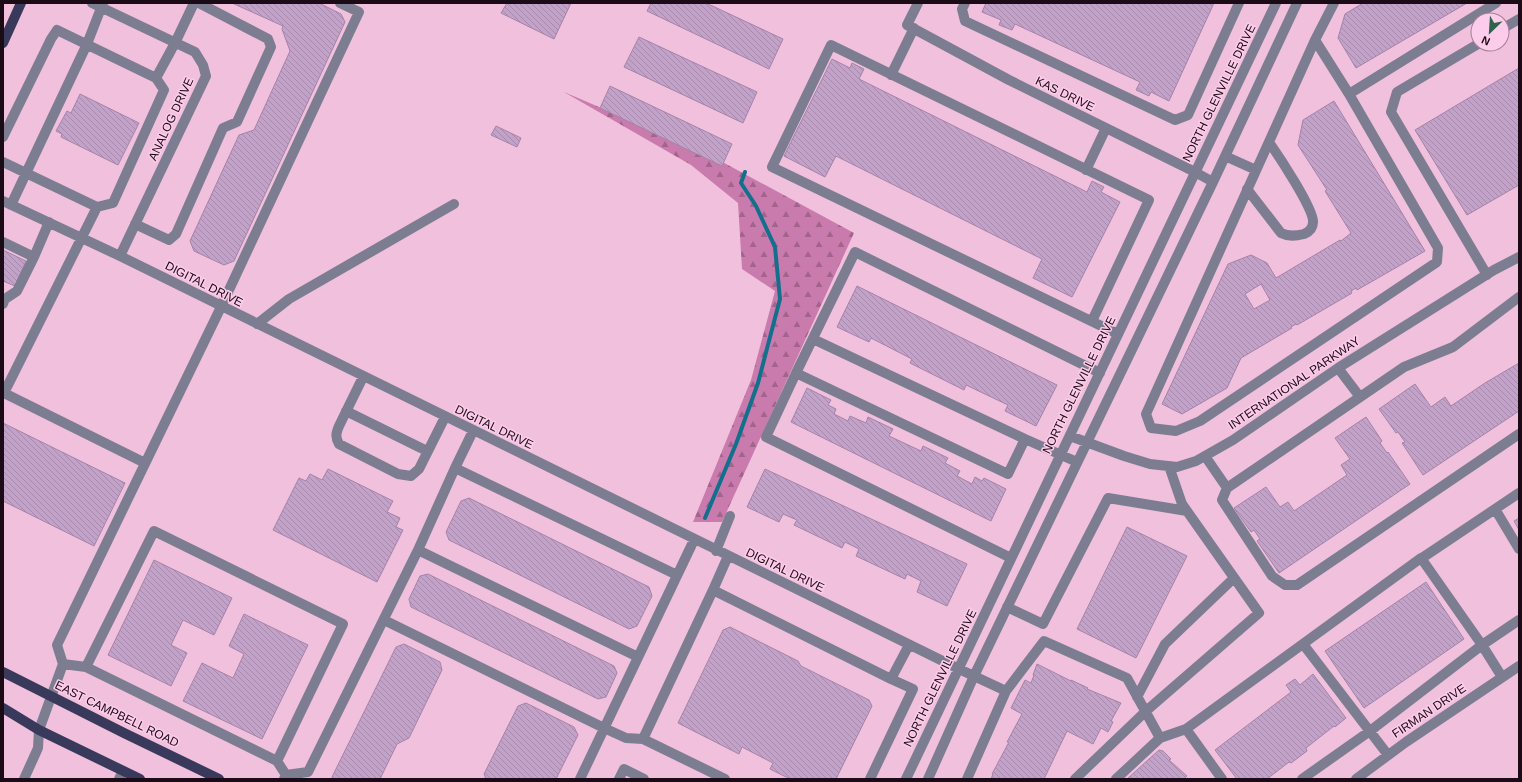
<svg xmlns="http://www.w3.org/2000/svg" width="1522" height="782" viewBox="0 0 1522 782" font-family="Arial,sans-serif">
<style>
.forest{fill:url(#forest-firs)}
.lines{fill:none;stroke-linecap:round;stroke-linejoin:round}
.stream{stroke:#13708d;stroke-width:4}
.building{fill:url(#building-back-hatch);stroke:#a483a9;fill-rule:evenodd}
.minor{stroke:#7c7d91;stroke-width:10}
.major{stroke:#393a5b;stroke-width:10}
.labels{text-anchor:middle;stroke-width:3;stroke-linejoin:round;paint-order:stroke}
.street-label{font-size:12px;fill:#1b0b16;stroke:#fdccea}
</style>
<defs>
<pattern id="forest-firs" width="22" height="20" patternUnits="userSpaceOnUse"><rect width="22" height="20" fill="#ca7bad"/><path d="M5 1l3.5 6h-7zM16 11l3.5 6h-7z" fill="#a3638c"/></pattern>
<pattern id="building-back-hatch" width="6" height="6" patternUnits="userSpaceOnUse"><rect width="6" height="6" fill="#c3a2c9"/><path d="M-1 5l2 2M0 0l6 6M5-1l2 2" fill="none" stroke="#a78aac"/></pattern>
</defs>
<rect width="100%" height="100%" fill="#f0c0dd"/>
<!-- forest -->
<path class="forest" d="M564,92L704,152L854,233L722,522H693L751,380L775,291L742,269L738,203L691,165Z"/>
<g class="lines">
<!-- stream -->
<path class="stream" d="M705,518L736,444L758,383L780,299L775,247L756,206L741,183L745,172"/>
</g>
<!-- building -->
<path class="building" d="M232,3H319L341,14L345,22L234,261L224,265L194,251L190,241L239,135L254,130L290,51L282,29L283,26Z
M507,3H571L554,39L501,13Z
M651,3H706L783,39L769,69L647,11Z
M986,3H1214L1169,101L1151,92L1149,96L1136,90L1140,82L1015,24L1012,30L999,25L1001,20L982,12Z
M1363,3H1467L1356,68L1338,38L1345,14Z
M639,37L757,92L743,123L624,67Z
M832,59L850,68L852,63L864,69L859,79L1087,192L1092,181L1104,187L1101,192L1120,202L1072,297L1033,278L1042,259L836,156L825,177L784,156Z
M1519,68V185L1467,215L1415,130Z
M610,86L732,144L722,166L600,108Z
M80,94L139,123L118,165L61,137L62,134L56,131L67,111L71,113Z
M1334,101L1425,251L1357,290L1356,288L1351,291L1352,293L1297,325L1296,324L1291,327L1292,328L1241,358L1227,388L1182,414L1162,404L1228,264L1251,255L1267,263L1276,278L1340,240L1341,241L1351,233L1325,191L1327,190L1298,145L1303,120ZM1261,284L1270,300L1254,309L1245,294Z
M496,126L521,138L517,147L491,135Z
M3,250L26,261L15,286L3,281Z
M857,286L1057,385L1036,426L1005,411L1008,405L966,385L964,390L910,363L912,359L871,338L869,342L837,327Z
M1519,363V411L1423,475L1402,443L1405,442L1398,432L1396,433L1379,409L1415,384L1431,407L1445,397L1451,406L1485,383Z
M807,388L831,400L828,405L836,409L834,414L848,421L850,416L866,423L868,417L893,429L889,436L921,451L923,446L948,458L945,463L960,471L957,476L972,484L975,477L982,481L984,478L1006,489L991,521L791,422Z
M1366,417L1382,441L1380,443L1387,453L1388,452L1410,484L1279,573L1257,541L1260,539L1254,530L1251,532L1234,508L1266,487L1280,507L1288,502L1294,511L1347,475L1341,465L1350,459L1335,438Z
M3,423L125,483L94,546L3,501Z
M328,469L393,501L387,512L400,518L396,527L403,530L377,582L273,530L299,478L306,481L310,474L322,480Z
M765,469L967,564L947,606L917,592L921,581L907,574L905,579L856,556L859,549L845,542L842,548L794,525L797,520L783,514L779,522L747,507Z
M469,498L649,587L652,596L637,626L629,629L449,540L446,532L461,501Z
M1519,518V530L1514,521Z
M1127,527L1187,556L1136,658L1077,629Z
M154,560L232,598L214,635L183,620L171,645L187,653L171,686L108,655Z
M428,574L614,666L617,673L606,697L598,699L411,607L409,599L420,576Z
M1426,582L1464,639L1364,708L1325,651Z
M244,614L308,645L262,739L183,701L202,663L233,678L244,654L229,646Z
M730,627L798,661L801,666L869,700L872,706L836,779H790L770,769L773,763L742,747L739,754L678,723L723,630Z
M404,644L440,662L442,670L409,738L397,744L380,779H333L332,777L396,647Z
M1037,664L1071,681V680L1088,688L1087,689L1121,703L1111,721L1113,722L1108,732L1101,728L1093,744L1067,731L1044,779H991L993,774H992L1009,742H1007L1022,714L1011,708L1025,680L1031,683L1034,675H1033Z
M1313,674L1346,718L1335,727L1334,726L1306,748L1307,751L1291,763L1289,762L1267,779H1237L1215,750L1291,692L1286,685L1295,679L1300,685Z
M526,703L574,727L578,735L556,779H486L484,774L518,706Z
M1159,750L1163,751L1171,759L1169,760L1187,776L1185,778L1186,779H1127Z"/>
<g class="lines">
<!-- minor -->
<path class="minor" d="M92,3L195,52L203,65L206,76L120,256
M918,3L907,25L1009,80L1195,172L1213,182
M965,3L962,9L965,21L1175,120L1188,115L1239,3
M1334,3L1315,40L1146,414L1151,428L1176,431L1200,421L1437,262L1438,248L1349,94L1496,3
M1502,29L1519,19
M1315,40L1349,94
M1478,44L1397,92L1391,112L1487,275
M891,75L914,28
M156,78L175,43L194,3
M3,137L51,39L57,30L156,78L164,90L113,203L97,207L3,162
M1225,156L1256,170
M1086,170L1106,128
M1247,189L1281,233C1289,237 1296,236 1304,234C1309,232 1313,228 1313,222C1314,209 1278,155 1269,142
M3,201L120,256L959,669L1006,691L1044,641L1127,678L1160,738
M11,205L87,44L103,3
M97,207L4,393L145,463
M135,224L169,240L176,234L223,128L237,122L271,47L268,39L199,3
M3,242L34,257L17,291L5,299L3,304
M34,257L49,222
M1519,297L1453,347L1404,367L1227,488L1222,500L1272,576L1285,585H1297L1519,434
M1092,321L1149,200L831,45L772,167L1118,334
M257,324L289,299L454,204
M813,339L1025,439L1008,474L796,373L855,252L1100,373
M1338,368L1360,397
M796,373L766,437L1011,558
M363,377L339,426C336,433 335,437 339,444L398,474L411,476L419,469L445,417
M346,411L427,451
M1070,436L1124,456L1150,464L1177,467L1196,461L1233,440L1338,368L1494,270L1519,257
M1025,439L1077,462
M1205,456L1227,488
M455,468L677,575
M1495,509L1519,549
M418,550L638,657
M716,551L730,516
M728,556L713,590L891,679L909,645
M1422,558L1519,493
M713,590L643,739L725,779
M1007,607L1043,624L1108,498L1187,511
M384,620L604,728L626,738L643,739
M1303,644L1388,755
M63,664L86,667L154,531L343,624L277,761L286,775
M86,667L277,761
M1137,697L1165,644L1234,578
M1186,729L1421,558L1482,645L1519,620
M24,779L38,748L39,730L63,664L57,645L221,307L359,12L340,3
M119,779L123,771
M284,779L286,775L308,772L418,550L455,468L473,431
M580,779L694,540
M619,779L624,769L644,779
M870,779L913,689L891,679
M906,779L1276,3
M928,779L974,676L1213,182L1297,3
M967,779L1006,691
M1075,779L1146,711L1259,613L1182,504L1169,466
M1116,779L1160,738L1186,729L1222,779
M1302,779L1370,731L1482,645L1502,677
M1356,779L1406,742L1519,666"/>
<!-- major -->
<path class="major" d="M3,43L21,3
M3,672L124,733L219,779
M3,708L39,730L140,779"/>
</g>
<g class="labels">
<!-- street labels -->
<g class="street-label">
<text transform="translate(1219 93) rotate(-64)" y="4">NORTH GLENVILLE DRIVE</text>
<text transform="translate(1065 94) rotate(26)" y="4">KAS DRIVE</text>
<text transform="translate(171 119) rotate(-65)" y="4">ANALOG DRIVE</text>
<text transform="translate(204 284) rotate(27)" y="4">DIGITAL DRIVE</text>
<text transform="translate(1294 383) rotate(-34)" y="4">INTERNATIONAL PARKWAY</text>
<text transform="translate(1079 385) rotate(-64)" y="4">NORTH GLENVILLE DRIVE</text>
<text transform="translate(494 427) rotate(26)" y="4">DIGITAL DRIVE</text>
<text transform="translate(785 570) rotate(26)" y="4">DIGITAL DRIVE</text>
<text transform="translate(940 678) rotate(-64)" y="4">NORTH GLENVILLE DRIVE</text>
<text transform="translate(1429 711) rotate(-34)" y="4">FIRMAN DRIVE</text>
<text transform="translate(117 714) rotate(26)" y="4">EAST CAMPBELL ROAD</text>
</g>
</g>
<!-- border -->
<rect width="1522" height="782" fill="none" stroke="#1b0b16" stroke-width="8"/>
<!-- north arrow -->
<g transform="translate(1490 32) rotate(205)"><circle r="19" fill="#fdccea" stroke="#a37f95"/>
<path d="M0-3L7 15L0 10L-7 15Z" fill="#2c634a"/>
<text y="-6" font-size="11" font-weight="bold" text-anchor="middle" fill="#1b0b16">N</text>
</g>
</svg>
